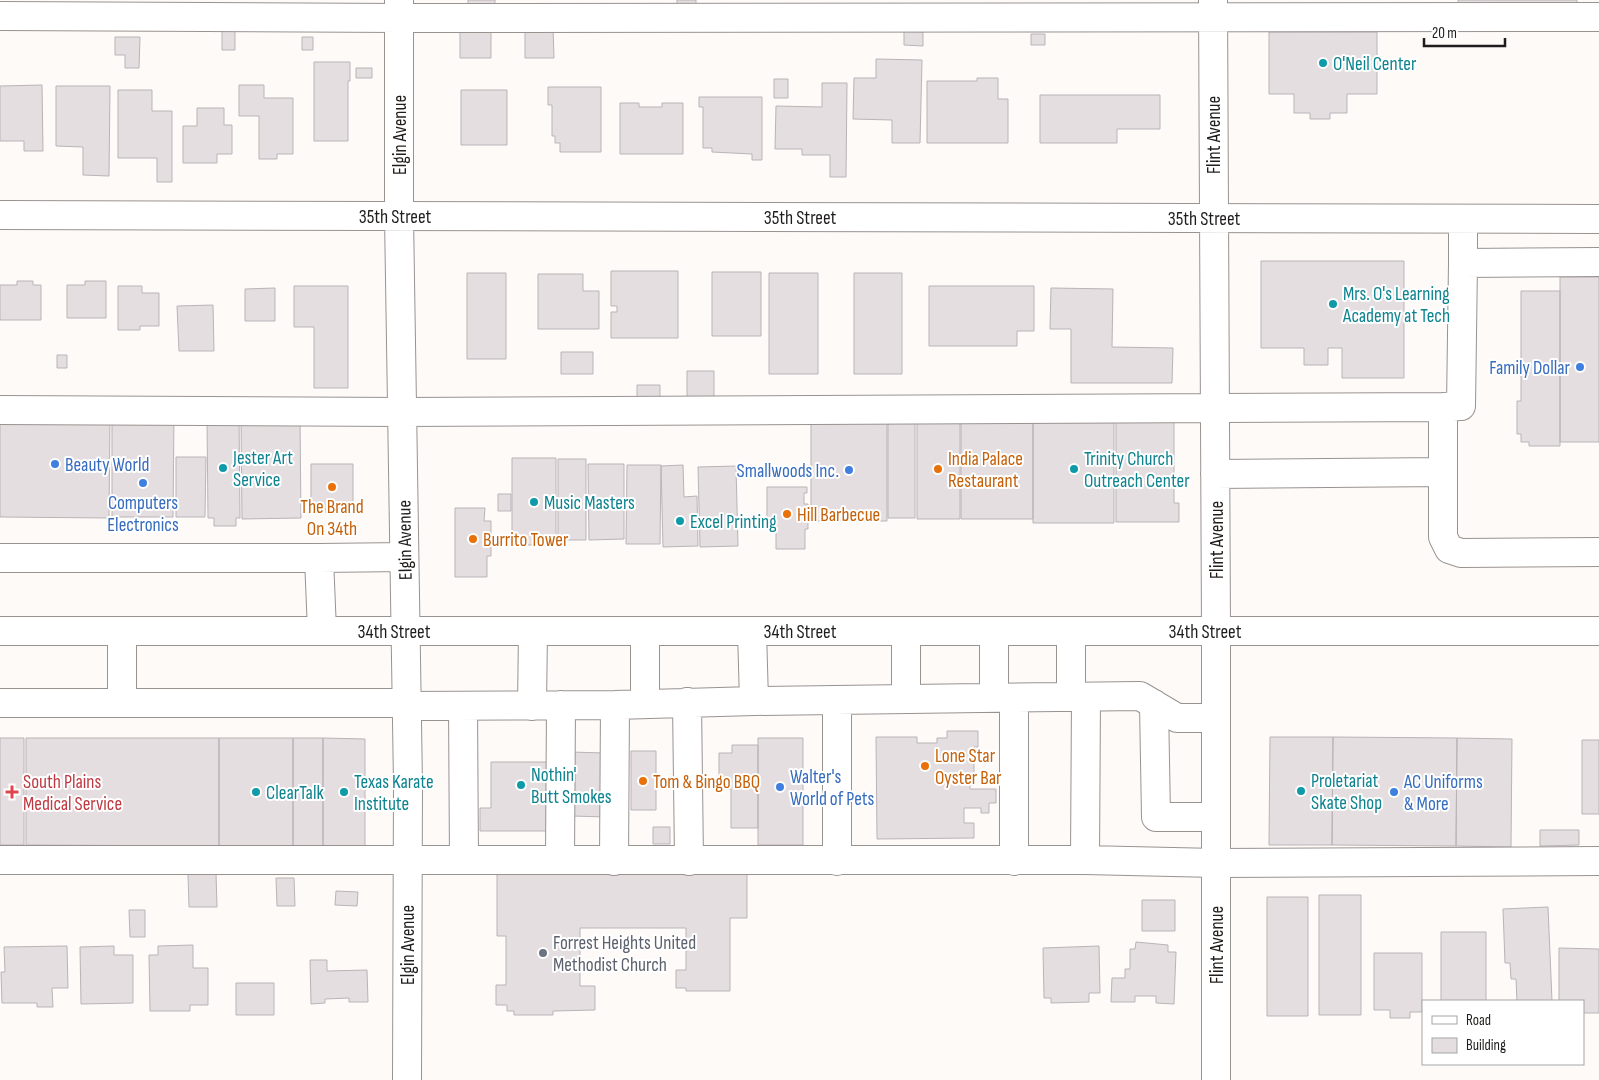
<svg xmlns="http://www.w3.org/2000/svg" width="1599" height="1080" viewBox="0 0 1599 1080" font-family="'Sofia Sans Condensed',sans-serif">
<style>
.building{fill:#e4dee1;stroke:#bab3b7}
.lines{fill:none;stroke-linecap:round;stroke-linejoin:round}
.minor-casing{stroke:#999390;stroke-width:30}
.major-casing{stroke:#999390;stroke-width:30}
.minor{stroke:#fff;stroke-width:28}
.major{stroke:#fff;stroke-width:28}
.culture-dot{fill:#0f9aa8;stroke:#fff;stroke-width:2}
.shop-dot{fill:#3f7fe0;stroke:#fff;stroke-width:2}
.food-dot{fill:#e8710a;stroke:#fff;stroke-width:2}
.health-dot{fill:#e0444e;stroke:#fff;stroke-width:2}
.worship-dot{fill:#6b7280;stroke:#fff;stroke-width:2}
.labels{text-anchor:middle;stroke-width:4;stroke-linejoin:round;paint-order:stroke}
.culture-label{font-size:19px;fill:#0d838f;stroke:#fff;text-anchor:start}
.street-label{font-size:19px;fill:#1f1d1c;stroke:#fff}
.shop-label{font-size:19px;fill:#366cbe;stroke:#fff;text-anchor:start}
.food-label{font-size:19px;fill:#c56008;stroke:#fff;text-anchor:start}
.health-label{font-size:19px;fill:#be3a42;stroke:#fff;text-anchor:start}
.worship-label{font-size:19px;fill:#5b616d;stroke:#fff;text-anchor:start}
</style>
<rect width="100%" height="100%" fill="#fefaf8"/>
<!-- building -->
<path class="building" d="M468,0H495V4H468Z
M677,0H696V4H677Z
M1458,0H1577V5L1458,4Z
M222,28H235V50H222Z
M525,28H553L554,58H525Z
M460,31H491V58H460Z
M904,31L923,32V46L904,45Z
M1269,32H1377V94H1347V113H1330V119H1310V113H1294V94H1269Z
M1031,34H1045V45H1031Z
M115,37H140L139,68H125V55H115Z
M302,37H313V50H302Z
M876,59L922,60L920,143H892V120L853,119L854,78H876Z
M314,62H350V81H348V141H314Z
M356,68H372V78H356Z
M977,78H998V99H1008V143H927V81H977Z
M774,79H788V98H774Z
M822,83H847L846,177H830V155H802V149H775L776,106L822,107Z
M42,85L43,151H24V141H0V86Z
M239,85H264V98H293V154H277V159H259V116H239Z
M56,86H110L109,176L83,175V147L56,146Z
M548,87H601V152H560V143H555V136H552V105H548Z
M118,90H152V111H172V182H157V158H118Z
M461,90H507V145H461Z
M1040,95H1160V129H1117V143H1040Z
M699,97H762V160H752V154L712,152V148H703V107H699Z
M620,103H639V107H662V103H683V154H620Z
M197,108H224V125H232V154H217V163H183V126H197Z
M1261,261H1404V378H1342V348H1328V365H1304V348H1261Z
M611,271H678V338H611V312H617V306H611Z
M712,272H761V336H712Z
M467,273H506V359H467Z
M769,273H818V374H769Z
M854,273H902V374H854Z
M538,274H583V291H599V329H538Z
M1560,277H1599V442H1560Z
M17,281H33V285H41V320H0V285H17Z
M85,281H106V318H67V285H85Z
M118,286H142V293H159V326H140V330H118Z
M294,286H348V388H314V327H294Z
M929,286H1034V331H1017V346H929Z
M275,288V321H245V289Z
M1051,288L1113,289L1112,347L1173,348L1172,383H1071V329H1050Z
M1521,291H1560V446H1529V442H1521V434H1517V401H1521Z
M213,305L214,351H179L177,306Z
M561,352H593V374H561Z
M57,355H67V368H57Z
M687,371H714V400H687Z
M637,385H660V398H637Z
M0,414L110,415L109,518L0,517Z
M112,414H174L173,517H112Z
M239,417L240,518H236V526H214V518H208L207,418Z
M300,417L301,518L242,519L241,418Z
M1116,419H1174V503H1179V522H1116Z
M811,420H887V521H811Z
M888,420H915V518H888Z
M917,420H960V519H917Z
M961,420H1033V519H961Z
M1033,420H1114V523H1033Z
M176,457H206L205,517H176Z
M512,458H556V545H512Z
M558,459H586V540H558Z
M311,464H353V509H336V513H326V509H311Z
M588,464H624V539L589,540Z
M627,465H661L660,544H626Z
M683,465L684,497L697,496L698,546L663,547L661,466Z
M736,466L738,546L700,547L698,467Z
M767,487H807V493H804V504H808V529H805V549H776V523H767Z
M498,494H511V511H498Z
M455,508H485L484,521H491V556H487V577H455Z
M947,731H978V747H974V785H970V789H996V803H989V813H981V808H964V823H974V838L877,839L876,737H917V743H937V738H947Z
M1270,737H1333L1332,845H1269Z
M1333,737L1457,738L1456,846L1332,845Z
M0,738H24V845H0Z
M26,738H219V846L26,845Z
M219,738H293V846H219Z
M293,738H323V846H293Z
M323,738L365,739V846H323Z
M758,738H803V845H758Z
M1457,738L1512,739L1511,847L1456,846Z
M1582,740H1599V814H1582Z
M732,745H758V828H731V789H725V786H719V753H732Z
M631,751H656V810H631Z
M570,752L605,753V817L572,816Z
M491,762H551V831H480V808H491Z
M653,827H670V844H653Z
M1540,830H1579V845L1540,846Z
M216,873L217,907H189L188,874Z
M497,873H747V918H730V991H686V988H676V970H686V928H580V986H595V1010L553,1011V1015H514V1011H507V1005H496V985H506V936H497Z
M276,878H294L295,906H277Z
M336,891L358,892L357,906L335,905Z
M1319,895H1361V1015H1319Z
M1267,897H1308V1016H1267Z
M1142,900H1175V931H1142Z
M1548,907L1552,1001H1517L1516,979H1511L1510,963H1505L1503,909Z
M129,910H145V937H130Z
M1441,932H1486V1001H1441Z
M1136,942L1168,945V952H1176L1174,1004L1156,1003V996H1135V1002H1111L1112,978H1125V969H1130V949H1135Z
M193,945V968H208V1005H190V1011H150L149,955H158V946Z
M67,946L68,988H52L53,1007H37V1003H2L1,972H5L4,947Z
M114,946V955H133V1003L81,1004L80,947Z
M1099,946L1100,993H1089V1002L1051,1003V998H1044L1043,948Z
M1559,948L1599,949V1013H1583V1001H1559Z
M1374,953H1422V1012H1410V1018H1390V1010H1374Z
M310,960H327V971L367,970L368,1002H349V998L325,999V1003L311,1004Z
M236,983H274V1015H236Z"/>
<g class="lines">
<!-- minor casing -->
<g class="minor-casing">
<path id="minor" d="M399,0V216L408,785L407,1080
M1213,0L1216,631V1080
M0,16L399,18L1599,17
M0,215L1599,219
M1463,219V263
M1599,262L1463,263L1461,406L1443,407V537L1449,549L1461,553L1599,552
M0,410L402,412L1443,407
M1215,474L1443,472
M0,558H319L322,631
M319,558L404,557
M122,631V703H406
M752,631L754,701
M906,631V699
M1071,631V697
M994,698V631
M1014,698V861
M837,700V861
M687,702L689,861
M0,703H122
M645,703V631
M1154,704L1156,817H1216
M406,706L615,705L754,701L1140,696L1177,718H1216
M463,706L464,860
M532,706L533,631
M0,860H1085L1216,863L1599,861
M560,860L561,705
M1085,860L1086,697
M614,861L615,705"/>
</g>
<!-- major casing -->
<g class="major-casing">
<path id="major" d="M0,631H1599"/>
</g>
<!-- minor -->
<use href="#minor" class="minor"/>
<!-- major -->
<use href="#major" class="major"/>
</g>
<!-- markers -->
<g class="culture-dot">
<circle cx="1323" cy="63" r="5"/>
<circle cx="1333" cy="304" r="5"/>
<circle cx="223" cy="468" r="5"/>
<circle cx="1074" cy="469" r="5"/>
<circle cx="534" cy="502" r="5"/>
<circle cx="680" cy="521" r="5"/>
<circle cx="521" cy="785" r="5"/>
<circle cx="1301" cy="791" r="5"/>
<circle cx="256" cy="792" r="5"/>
<circle cx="344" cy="792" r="5"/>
</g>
<g class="shop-dot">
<circle cx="1580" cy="367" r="5"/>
<circle cx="55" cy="464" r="5"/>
<circle cx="849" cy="470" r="5"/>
<circle cx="143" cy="483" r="5"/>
<circle cx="780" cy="787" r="5"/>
<circle cx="1394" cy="792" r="5"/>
</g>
<g class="food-dot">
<circle cx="938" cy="469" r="5"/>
<circle cx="332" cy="487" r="5"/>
<circle cx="787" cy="514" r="5"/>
<circle cx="473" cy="539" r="5"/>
<circle cx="925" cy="766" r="5"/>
<circle cx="643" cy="781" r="5"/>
</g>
<path class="health-dot" d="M9.5 784.5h5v5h5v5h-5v5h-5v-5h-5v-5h5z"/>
<circle class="worship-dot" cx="543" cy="953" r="5"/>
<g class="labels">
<!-- culture labels -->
<g class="culture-label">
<text x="1333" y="70">O'Neil Center</text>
<text x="1343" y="300">Mrs. O's Learning<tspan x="1343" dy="22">Academy at Tech</tspan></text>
<text x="233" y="464">Jester Art<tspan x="233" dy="22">Service</tspan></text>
<text x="1084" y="465">Trinity Church<tspan x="1084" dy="22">Outreach Center</tspan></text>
<text x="544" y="509">Music Masters</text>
<text x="690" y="528">Excel Printing</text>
<text x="531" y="781">Nothin'<tspan x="531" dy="22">Butt Smokes</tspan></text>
<text x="1311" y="787">Proletariat<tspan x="1311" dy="22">Skate Shop</tspan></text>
<text x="354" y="788">Texas Karate<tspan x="354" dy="22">Institute</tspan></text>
<text x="266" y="799">ClearTalk</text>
</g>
<!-- street labels -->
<g class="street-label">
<text transform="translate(399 135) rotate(-90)" y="7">Elgin Avenue</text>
<text transform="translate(1213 135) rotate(-90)" y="7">Flint Avenue</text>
<text x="395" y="223">35th Street</text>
<text x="800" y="224">35th Street</text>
<text x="1204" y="225">35th Street</text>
<text transform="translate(404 540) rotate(-91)" y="7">Elgin Avenue</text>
<text transform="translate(1216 540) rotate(-90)" y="7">Flint Avenue</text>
<text x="394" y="638">34th Street</text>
<text x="800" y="638">34th Street</text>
<text x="1205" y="638">34th Street</text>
<text transform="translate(407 945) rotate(-90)" y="7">Elgin Avenue</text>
<text transform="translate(1216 945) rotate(-90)" y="7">Flint Avenue</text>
</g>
<!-- shop labels -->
<g class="shop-label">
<text x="1570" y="374" text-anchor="end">Family Dollar</text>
<text x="65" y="471">Beauty World</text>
<text x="839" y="477" text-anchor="end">Smallwoods Inc.</text>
<text x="143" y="509" text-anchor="middle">Computers<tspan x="143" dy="22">Electronics</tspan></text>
<text x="790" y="783">Walter's<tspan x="790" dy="22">World of Pets</tspan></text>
<text x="1404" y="788">AC Uniforms<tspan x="1404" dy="22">&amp; More</tspan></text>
</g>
<!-- food labels -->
<g class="food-label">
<text x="948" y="465">India Palace<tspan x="948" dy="22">Restaurant</tspan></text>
<text x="332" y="513" text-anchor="middle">The Brand<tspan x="332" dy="22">On 34th</tspan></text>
<text x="797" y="521">Hill Barbecue</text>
<text x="483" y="546">Burrito Tower</text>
<text x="935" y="762">Lone Star<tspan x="935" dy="22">Oyster Bar</tspan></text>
<text x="653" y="788">Tom &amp; Bingo BBQ</text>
</g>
<!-- health labels -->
<g class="health-label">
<text x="23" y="788">South Plains<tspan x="23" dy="22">Medical Service</tspan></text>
</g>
<!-- worship labels -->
<g class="worship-label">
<text x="553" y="949">Forrest Heights United<tspan x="553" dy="22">Methodist Church</tspan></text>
</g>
</g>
<!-- legend -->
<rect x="1422" y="1000" width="162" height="65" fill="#ffffff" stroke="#a5a5a4"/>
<rect x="1432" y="1016" width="25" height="8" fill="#ffffff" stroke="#a5a5a4"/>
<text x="1466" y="1025" font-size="15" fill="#1f1d1c">Road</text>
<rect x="1432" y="1038" width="25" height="15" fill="#e4dee1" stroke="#a5a5a4"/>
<text x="1466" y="1050" font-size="15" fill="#1f1d1c">Building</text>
<!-- scale -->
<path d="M1424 38v8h81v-8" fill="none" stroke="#1f1d1c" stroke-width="2.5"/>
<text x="1432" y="38" font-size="15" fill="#1f1d1c" stroke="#ffffff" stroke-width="4" paint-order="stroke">20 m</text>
</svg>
